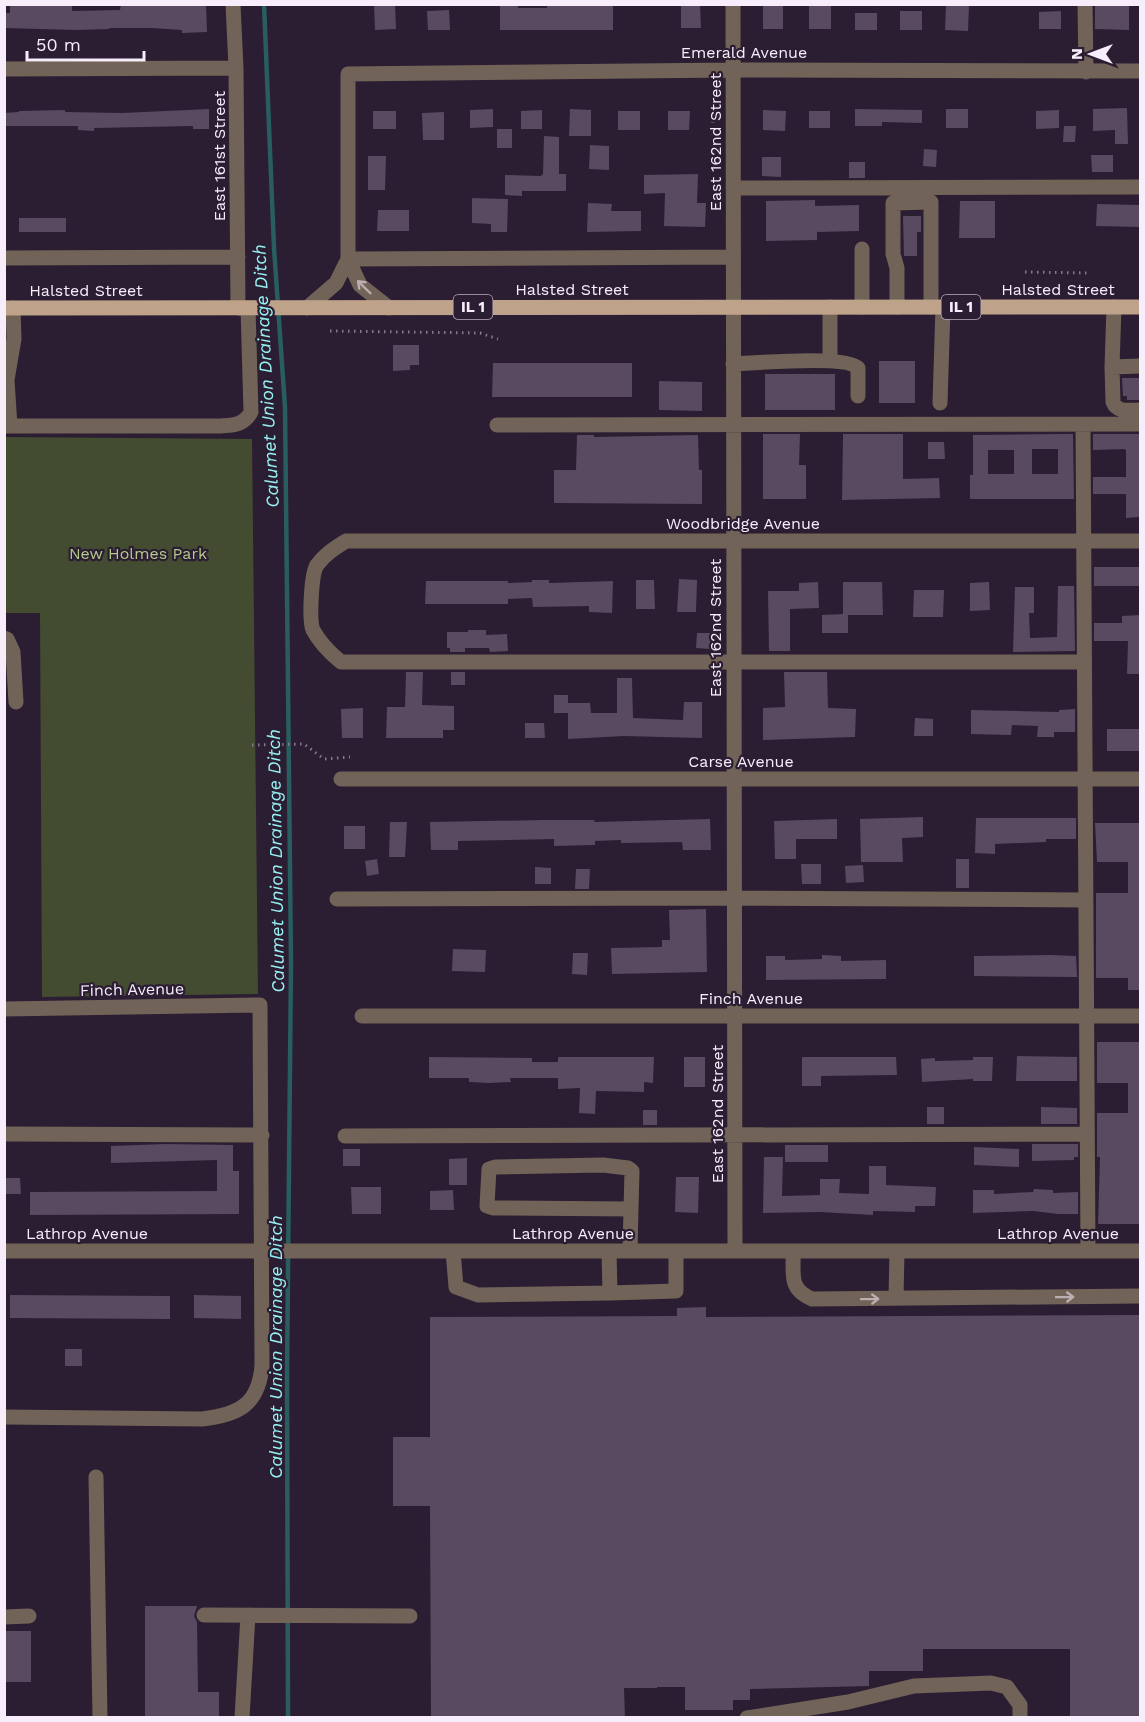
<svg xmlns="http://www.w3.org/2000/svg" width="1145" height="1722" viewBox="0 0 1145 1722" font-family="'Work Sans',sans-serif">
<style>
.green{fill:#434c31}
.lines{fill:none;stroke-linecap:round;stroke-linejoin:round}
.stream{stroke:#285e5f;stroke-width:4.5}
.building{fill:#594961;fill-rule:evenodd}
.path{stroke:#85798b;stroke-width:3;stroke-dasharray:1.5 4.5;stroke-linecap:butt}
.minor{stroke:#716357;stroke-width:15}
.major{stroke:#bfa28a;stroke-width:15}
.oneway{stroke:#bbafb1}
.labels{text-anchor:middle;stroke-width:4.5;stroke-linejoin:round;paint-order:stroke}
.shield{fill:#2b1d32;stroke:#baafbf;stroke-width:1.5}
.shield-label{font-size:15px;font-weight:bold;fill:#f7edfb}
.street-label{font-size:16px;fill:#f7edfb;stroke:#2b1d32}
.park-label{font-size:16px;fill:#b4c98a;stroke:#2b1d32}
.water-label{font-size:18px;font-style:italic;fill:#97f2f3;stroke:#2b1d32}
</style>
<rect width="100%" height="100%" fill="#2b1d32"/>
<!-- green -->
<path class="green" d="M5,437L252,439L258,994L42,997L40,613H5Z"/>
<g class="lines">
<!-- stream -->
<path class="stream" d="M264,4L274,248L285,407L291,963L287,1374L288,1718"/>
</g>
<!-- building -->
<path class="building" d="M10,4H72V11L120,10L121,4H206L207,32L182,33V30L151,28H109V29L77,30L4,28V13H10Z
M374,4H395L396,29L375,30Z
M500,4H518V8H547V4H613V30H500Z
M681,4H700L701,28H681Z
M763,4H783V29H763Z
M818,4H831V29H809V6H818Z
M1108,4L1129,6V30L1095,29V6Z
M946,5L969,6L968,31L945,30Z
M449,10L450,30H428L427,11Z
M900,11H922V30H900Z
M1061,11V29H1039V12Z
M855,13H877V30H855Z
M1127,108L1128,144H1115V130L1093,131V109Z
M209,109V129H193V126L94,128V131L78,130V126H4V113L19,112V111L65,110V112L122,113Z
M493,109V127L470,128V110Z
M570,109L591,110V136H569Z
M855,109L922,110V123L882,122V126H855Z
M946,109H968V128H946Z
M542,110V129H521V111Z
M763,110L786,111L785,131L763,130Z
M1059,110V128L1036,129V111Z
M373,111H396V129H373Z
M618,111H640V130H618Z
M668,111H690L689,130H668Z
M809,111H830V128H809Z
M444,112V140H423L422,113Z
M1064,126H1076L1075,142H1063Z
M497,129H512V148H497Z
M544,136L559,137V174H566V191H522V196L505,195V175L541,176L543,174Z
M590,145L609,146V170L589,169Z
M924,149L937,150L936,167L923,166Z
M1091,155H1113V172H1092Z
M368,156H386L385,190H368Z
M762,157H781V177L762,176Z
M849,162H865V178H849Z
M698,174L697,203H706L705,227L664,226L665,193L644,194V175Z
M472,198L508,199L507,232H491V224L472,223Z
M815,200V206L859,205V231L817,232V240L766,241V201Z
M960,201H995V238H959Z
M588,203L612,204L611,211H641V231L587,232Z
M1097,204L1140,205V227L1096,226Z
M378,210H409V231H377Z
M903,216H921V232H917V256H904Z
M19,218H66V232H19Z
M393,345H419V365H410V370L393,371Z
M879,361H915V403H879Z
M493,363H632V397H492Z
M765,374H835V410H765Z
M1122,378H1140V400H1127V396H1123Z
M659,381L702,382V411L659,410Z
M763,434H800L799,465H806V499H763Z
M843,434H903V479L939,478L940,498L842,500Z
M1063,434H1073L1074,499H970V475H973V435ZM1032,449H1058V474H1032ZM988,450H1014V474H988Z
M1093,434H1140V517L1126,518V494H1093V477H1126V451L1125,449L1093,450Z
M577,435H594V437L698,435L699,470H702V504L554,503V470H576Z
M928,442H944L945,459H928Z
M1094,567H1140V586H1094Z
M679,579L697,580L696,612H677Z
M532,580H549V583L613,581L612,613L589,612V606L533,607L532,598L508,599V604H425L426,581H508V583L532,582Z
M636,580H654L655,609H636Z
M818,582L819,608L790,609V651H769L768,591H799V583Z
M843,582H882L883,615H848V633H822V615L843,614Z
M989,582L990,610L970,611V583Z
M1058,586H1074L1075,651L1013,652L1015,587H1034V613H1029L1030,638L1057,637Z
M914,590H944L943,617H913Z
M1140,615V674H1127L1128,641H1094V623H1122V616Z
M468,630H486V635L507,634L508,651L490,652L489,648H465V652H450V648H447V632H468Z
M697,633H711L710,649L696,648Z
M406,672H423L422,705L454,706V730H443V738H386L387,707H405Z
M451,672H465V685H451Z
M784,672H827L828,708L856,709L855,737L763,740V708L785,707Z
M617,678H632L633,718L683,720L684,702H702V738L624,736L568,739V713H554V695H568V703H590L591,713H617Z
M363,708V738H342L341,709Z
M1075,709V732H1054V737H1037L1038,726L1012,725L1011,735L971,734V710L1059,712V710Z
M915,718L933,719V736H914Z
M525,723H544L545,738H525Z
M1107,729H1140V751H1107Z
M923,817V837L902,838L903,862H861L860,819Z
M976,818H1076V839H1046V842L995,844V854L975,853Z
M710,819L711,850H683L682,842L621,843V840L595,841V845L554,846V839L458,841V850H431L430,822L544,820H594L595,822Z
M837,819V839H796V859H775L774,821Z
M390,822H407L405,857H389Z
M1095,823H1140V990H1128V978H1096V893H1128V862H1097Z
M344,826H365V849H344Z
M377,859L379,874L367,876L365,861Z
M956,859H969V888H956Z
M801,864H821V884H802Z
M863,865L864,882L846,883L845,866Z
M535,867L551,868V884H535Z
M576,869H590L589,889H575Z
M706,909L707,972L612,974L611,948L662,947V940H670L669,910Z
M453,949L486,950L485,972L452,971Z
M573,953H588L587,975L572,974Z
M822,955L841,956V961L886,960V979L766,980V956H785V960L822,959Z
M1051,955L1076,956L1077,977L974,976V956Z
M1097,1042H1140V1224H1098L1100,1157H1097V1113H1128V1083H1097Z
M1017,1056L1077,1057V1081H1016Z
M429,1057L532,1058V1062H558V1057H654L653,1083L644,1082V1092L596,1091L595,1114L579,1113L580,1088L558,1089V1078H510L511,1082L489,1083L469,1082V1078H429Z
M684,1057H705V1087H684Z
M802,1057H896L897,1075L821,1076V1086H802Z
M973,1057H993L992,1081H973V1079L922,1082L921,1059L935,1058V1061L973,1060Z
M927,1107H944V1124H927Z
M1041,1107L1077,1108V1124H1041Z
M643,1110H657V1125H643Z
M165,1144L233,1145V1171H239V1214L30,1215V1192L217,1191V1160L111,1163V1146Z
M1032,1144H1078V1157H1074V1160L1032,1161Z
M785,1145H828V1162H785Z
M974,1147L1019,1149V1167L974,1165Z
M343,1149H360V1166H343Z
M764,1157H783L782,1196L820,1195V1179H840L839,1193L869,1194V1166H886V1185L936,1187L935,1206H915V1212L873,1211V1215L820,1212L763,1213Z
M467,1158V1185H449V1159Z
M676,1177H699L698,1213L675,1212Z
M4,1178H20L21,1194H4Z
M351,1187H381V1214H352Z
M1034,1189L1053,1190V1193L1078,1192V1214H1058L1033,1211L973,1213V1190H994V1194L1033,1192Z
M453,1190L454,1210H430V1191Z
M10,1295L170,1296V1319L10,1318Z
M194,1295L241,1296V1319L194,1318Z
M706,1307V1317L1140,1315V1718H1070V1649H923V1671H869V1686L750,1689V1700H733V1710H685V1687H657V1688H624L625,1718H431L430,1506H393V1437H430V1317L677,1316V1308Z
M65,1349H82V1366H65Z
M145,1606H197L194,1616L197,1622L198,1692H219V1718H145Z
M4,1631H31V1682H4Z"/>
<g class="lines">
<!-- path -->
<path class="path" d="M713,91V175
M1025,272L1087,273
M330,331L480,333L498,339
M252,745L304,744L324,759L350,757"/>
<!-- minor -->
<path class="minor" d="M233,4L236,68L238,308
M733,4L735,1251
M1085,4L1086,72
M4,69L236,68
M733,188L1140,187
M862,249V307
M4,258L238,257
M348,259L733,257
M348,259L360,285L389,308
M897,307V268L893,254V203L931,202V307
M1114,307L1112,367L1140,366
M307,308L336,283L348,259V74L733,70L1140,71
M830,360V307
M733,364C754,363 847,355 858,368V396
M1112,367L1113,402C1117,413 1130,410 1140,410
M940,403L943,307
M497,425L1140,424
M1083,425L1088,1251
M4,426H221C234,425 244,425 251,412L248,308
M10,426L7,380L14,339L13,308
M4,638L7,639L13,652L16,702
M1084,662H341C330,653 320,643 313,630C309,621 311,574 317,565C325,554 335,548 346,541H1140
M341,779H1140
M337,899L734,898L1086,900
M4,1009L260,1005L262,1365C259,1405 238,1415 202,1419L4,1417
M362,1016H1140
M4,1134L262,1135
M345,1136L1087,1134
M603,1165L628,1168L632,1171L631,1209L493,1208L487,1206L489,1169L495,1167Z
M4,1251H1140
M453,1251L456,1287L478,1295L610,1293L609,1251
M630,1251L631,1209
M793,1252C794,1274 788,1289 812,1299L1140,1296
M610,1293L676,1291V1251
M896,1298L897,1251
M96,1477L100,1718
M204,1615L410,1616
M4,1617L29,1616
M242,1718L248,1615
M747,1718L848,1702L914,1686L991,1683L1007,1687L1020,1705V1718"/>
<!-- major -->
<path class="major" d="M4,308L1140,307"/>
</g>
<!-- one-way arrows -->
<defs><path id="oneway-shaft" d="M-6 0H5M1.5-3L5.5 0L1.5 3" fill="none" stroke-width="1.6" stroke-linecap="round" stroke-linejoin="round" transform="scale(1.5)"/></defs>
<g class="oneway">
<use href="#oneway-shaft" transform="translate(364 287) rotate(-136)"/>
<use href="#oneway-shaft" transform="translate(1065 1297) rotate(-1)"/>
<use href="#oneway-shaft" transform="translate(870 1299) rotate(-1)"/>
</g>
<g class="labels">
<!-- shield labels -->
<g class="shield">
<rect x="453.5" y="295" width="39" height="24" rx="4.5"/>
<rect x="941.5" y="295" width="39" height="24" rx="4.5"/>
</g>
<g class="shield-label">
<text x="473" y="312">IL 1</text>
<text x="961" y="312">IL 1</text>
</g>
<!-- street labels -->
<g class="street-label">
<text x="744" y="58">Emerald Avenue</text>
<text transform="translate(715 142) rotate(-90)" y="6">East 162nd Street</text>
<text transform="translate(219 156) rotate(-90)" y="6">East 161st Street</text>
<text x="572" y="295">Halsted Street</text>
<text x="1058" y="295">Halsted Street</text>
<text x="86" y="296">Halsted Street</text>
<text x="743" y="529">Woodbridge Avenue</text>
<text transform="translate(715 628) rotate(-90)" y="6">East 162nd Street</text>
<text x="741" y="767">Carse Avenue</text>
<text transform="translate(132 989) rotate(-1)" y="6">Finch Avenue</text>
<text x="751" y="1004">Finch Avenue</text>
<text transform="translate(717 1114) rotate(-90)" y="6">East 162nd Street</text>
<text x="87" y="1239">Lathrop Avenue</text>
<text x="573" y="1239">Lathrop Avenue</text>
<text x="1058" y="1239">Lathrop Avenue</text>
</g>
<!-- park labels -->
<g class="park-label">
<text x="138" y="559">New Holmes Park</text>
</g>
<!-- water labels -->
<g class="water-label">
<text transform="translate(266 376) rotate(-93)" y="6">Calumet Union Drainage Ditch</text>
<text transform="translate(276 861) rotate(-91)" y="6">Calumet Union Drainage Ditch</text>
<text transform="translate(276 1347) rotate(-90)" y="6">Calumet Union Drainage Ditch</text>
</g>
</g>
<!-- border -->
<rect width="1145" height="1722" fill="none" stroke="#f7edfb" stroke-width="12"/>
<!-- north arrow -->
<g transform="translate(1091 54) rotate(270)" stroke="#2b1d32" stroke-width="4.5" paint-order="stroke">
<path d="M0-4.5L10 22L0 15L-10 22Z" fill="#f7edfb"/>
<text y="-9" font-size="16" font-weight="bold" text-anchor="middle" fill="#f7edfb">N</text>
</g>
<!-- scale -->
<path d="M27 51v9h117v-9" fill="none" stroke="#f7edfb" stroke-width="3"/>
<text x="36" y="51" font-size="18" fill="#f7edfb" stroke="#2b1d32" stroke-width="4.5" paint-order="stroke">50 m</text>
</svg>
